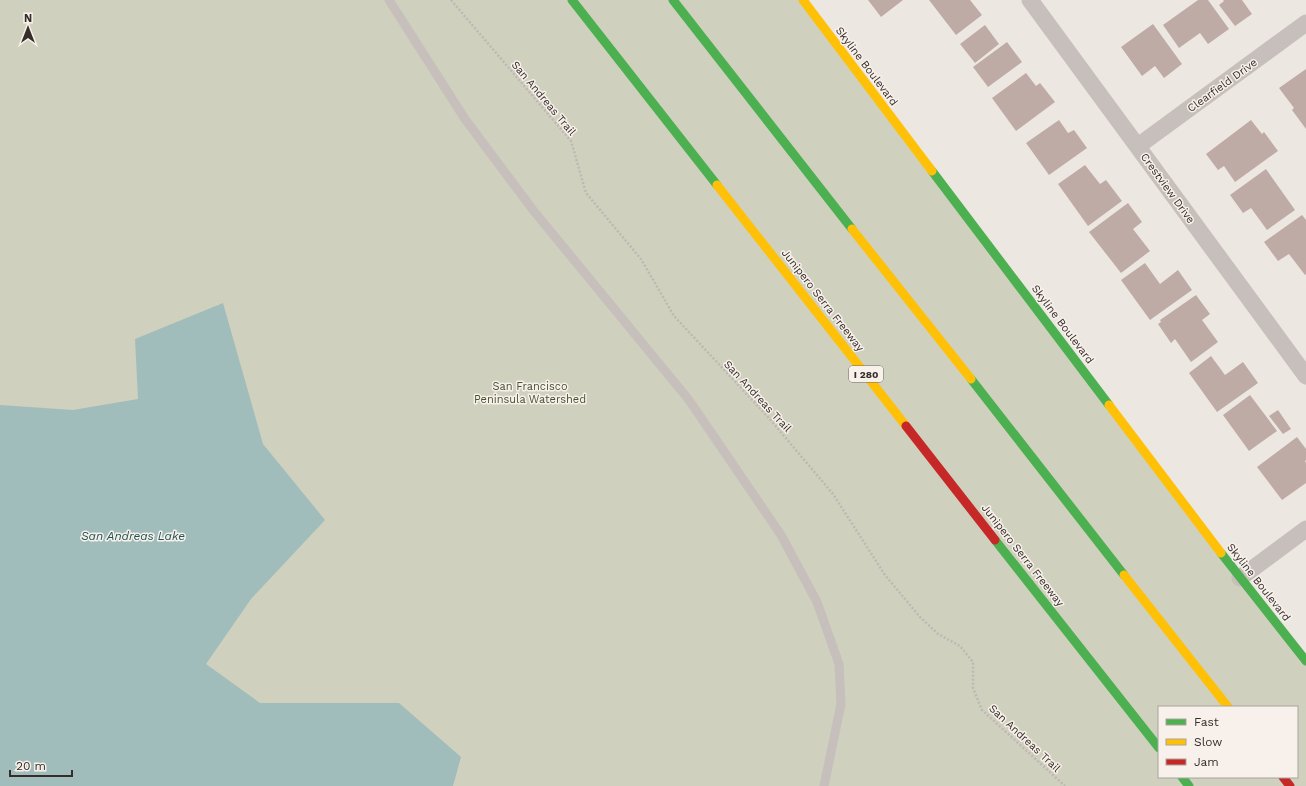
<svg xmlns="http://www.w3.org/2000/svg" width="1306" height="786" viewBox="0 0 1306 786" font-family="'Work Sans',sans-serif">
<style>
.green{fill:#cfd0bd;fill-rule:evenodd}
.water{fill:#a1bdbb}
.building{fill:#bfaba6}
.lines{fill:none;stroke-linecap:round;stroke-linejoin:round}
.path{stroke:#beb8b4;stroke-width:2.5;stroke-dasharray:2 2;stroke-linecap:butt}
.lane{stroke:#c6bfbb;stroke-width:9}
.street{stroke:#c6bfbb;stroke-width:17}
.fast{stroke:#4caf50;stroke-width:9}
.slow{stroke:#ffc107;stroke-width:9}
.jam{stroke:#c62828;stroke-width:9}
.labels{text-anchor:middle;stroke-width:3;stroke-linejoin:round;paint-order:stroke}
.shield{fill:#f8f1eb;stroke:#706864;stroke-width:1}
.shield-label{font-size:10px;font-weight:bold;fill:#362d2a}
.street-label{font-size:11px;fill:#362d2a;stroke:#f8f1eb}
.park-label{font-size:11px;fill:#485230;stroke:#f8f1eb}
.water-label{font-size:12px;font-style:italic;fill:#235454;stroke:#f8f1eb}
</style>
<rect width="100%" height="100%" fill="#ede7e2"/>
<!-- green -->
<path class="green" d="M0,0H801L1306,661V786H0ZM1159,707H1297V777H1159Z"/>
<!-- water -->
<path class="water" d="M223,303L263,444L325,520L251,599L206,664L260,703H399L461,757L453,786H0V405L73,410L138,399L135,339Z"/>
<!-- building -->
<path class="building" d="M868,0H903L881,17Z
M929,0H970L982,15L956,35Z
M1198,0H1208L1229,29L1208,44L1200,33L1179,48L1163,25Z
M1223,0H1242L1252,14L1235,26L1219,5L1224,1Z
M1153,24L1182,64L1164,78L1155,66L1142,76L1121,47Z
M985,25L999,44L975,63L960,44Z
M1007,42L1022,62L988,87L973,67Z
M1306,69V129L1292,110L1294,108L1279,88Z
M1026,73L1036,86L1040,83L1055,102L1016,131L992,98Z
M1059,120L1068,133L1074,130L1087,148L1049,175L1026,143Z
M1251,120L1262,134L1264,132L1278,151L1235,182L1224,166L1218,170L1206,154Z
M1085,165L1100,184L1106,180L1122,201L1088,226L1058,184Z
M1266,169L1295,210L1267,230L1251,208L1243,213L1230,195Z
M1128,203L1142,222L1133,229L1150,251L1121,273L1089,232Z
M1302,215L1306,220V274L1305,275L1289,254L1278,261L1264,242Z
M1145,263L1160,284L1178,270L1192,290L1150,320L1121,280Z
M1196,295L1210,314L1202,320L1218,342L1191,362L1175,339L1171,343L1158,324L1161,322L1160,320Z
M1211,356L1225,375L1243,362L1258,383L1217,412L1189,373Z
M1250,395L1277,431L1249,451L1223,415Z
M1278,410L1291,429L1283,434L1269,416Z
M1297,437L1306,449V460L1305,461L1306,463V483L1282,500L1257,467Z"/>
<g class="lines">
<!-- path -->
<path class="path" d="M451,0L571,141L586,193L641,259L674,316L768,417L833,494L885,575L920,617L938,634L960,646L973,662V688L982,710L1065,786"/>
<!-- lane -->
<path class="lane" d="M389,0L465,119L533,210L689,400L781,535L817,602L839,664L841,704L824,786"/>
<!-- street -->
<path class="street" d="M1030,0L1306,376
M1138,146L1306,23
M1240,578L1306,529"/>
<!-- fast -->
<path class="fast" d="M572,0L717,185
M673,0L852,229
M932,171L1109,405
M971,379L1124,575
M995,540L1159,748
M1221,553L1306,661
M1182,777L1189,786"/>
<!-- slow -->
<path class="slow" d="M803,0L932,171
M717,185L906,426
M852,229L971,379
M1109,405L1221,553
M1124,575L1228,707"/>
<!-- jam -->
<path class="jam" d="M906,426L995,540
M1283,777L1290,786"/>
</g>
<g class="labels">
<!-- shield labels -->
<rect class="shield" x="849" y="366" width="34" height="16" rx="3"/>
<g class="shield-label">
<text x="866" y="378">I 280</text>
</g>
<!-- street labels -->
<g class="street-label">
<text transform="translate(867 66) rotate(53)" y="4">Skyline Boulevard</text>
<text transform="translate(1222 85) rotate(-36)" y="4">Clearfield Drive</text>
<text transform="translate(544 98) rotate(50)" y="4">San Andreas Trail</text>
<text transform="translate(1168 188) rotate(54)" y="4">Crestview Drive</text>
<text transform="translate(823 300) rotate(52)" y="4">Junipero Serra Freeway</text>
<text transform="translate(1063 324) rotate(53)" y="4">Skyline Boulevard</text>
<text transform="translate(758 396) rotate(47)" y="4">San Andreas Trail</text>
<text transform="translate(1023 555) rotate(52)" y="4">Junipero Serra Freeway</text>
<text transform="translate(1259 582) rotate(52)" y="4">Skyline Boulevard</text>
<text transform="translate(1025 738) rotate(43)" y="4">San Andreas Trail</text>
</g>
<!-- park labels -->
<g class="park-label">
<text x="530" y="390">San Francisco<tspan x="530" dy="13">Peninsula Watershed</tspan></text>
</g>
<!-- water labels -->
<g class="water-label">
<text x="133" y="540">San Andreas Lake</text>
</g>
</g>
<!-- legend -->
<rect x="1158" y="706" width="140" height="72" fill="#f8f1eb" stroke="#aaa39e"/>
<rect x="1166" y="719" width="20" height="6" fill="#4caf50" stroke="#aaa39e"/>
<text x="1194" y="726" font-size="12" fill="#362d2a">Fast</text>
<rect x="1166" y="739" width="20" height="6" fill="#ffc107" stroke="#aaa39e"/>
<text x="1194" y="746" font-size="12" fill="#362d2a">Slow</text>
<rect x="1166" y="759" width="20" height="6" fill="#c62828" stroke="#aaa39e"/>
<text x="1194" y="766" font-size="12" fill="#362d2a">Jam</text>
<!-- north arrow -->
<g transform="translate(28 28)" stroke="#f8f1eb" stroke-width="3" paint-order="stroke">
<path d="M0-3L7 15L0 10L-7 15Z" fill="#362d2a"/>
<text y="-6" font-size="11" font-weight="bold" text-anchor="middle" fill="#362d2a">N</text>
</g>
<!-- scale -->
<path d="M10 770v6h62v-6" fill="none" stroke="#362d2a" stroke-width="2"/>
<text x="16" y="770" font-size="12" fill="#362d2a" stroke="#f8f1eb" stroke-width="3" paint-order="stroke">20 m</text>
</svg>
